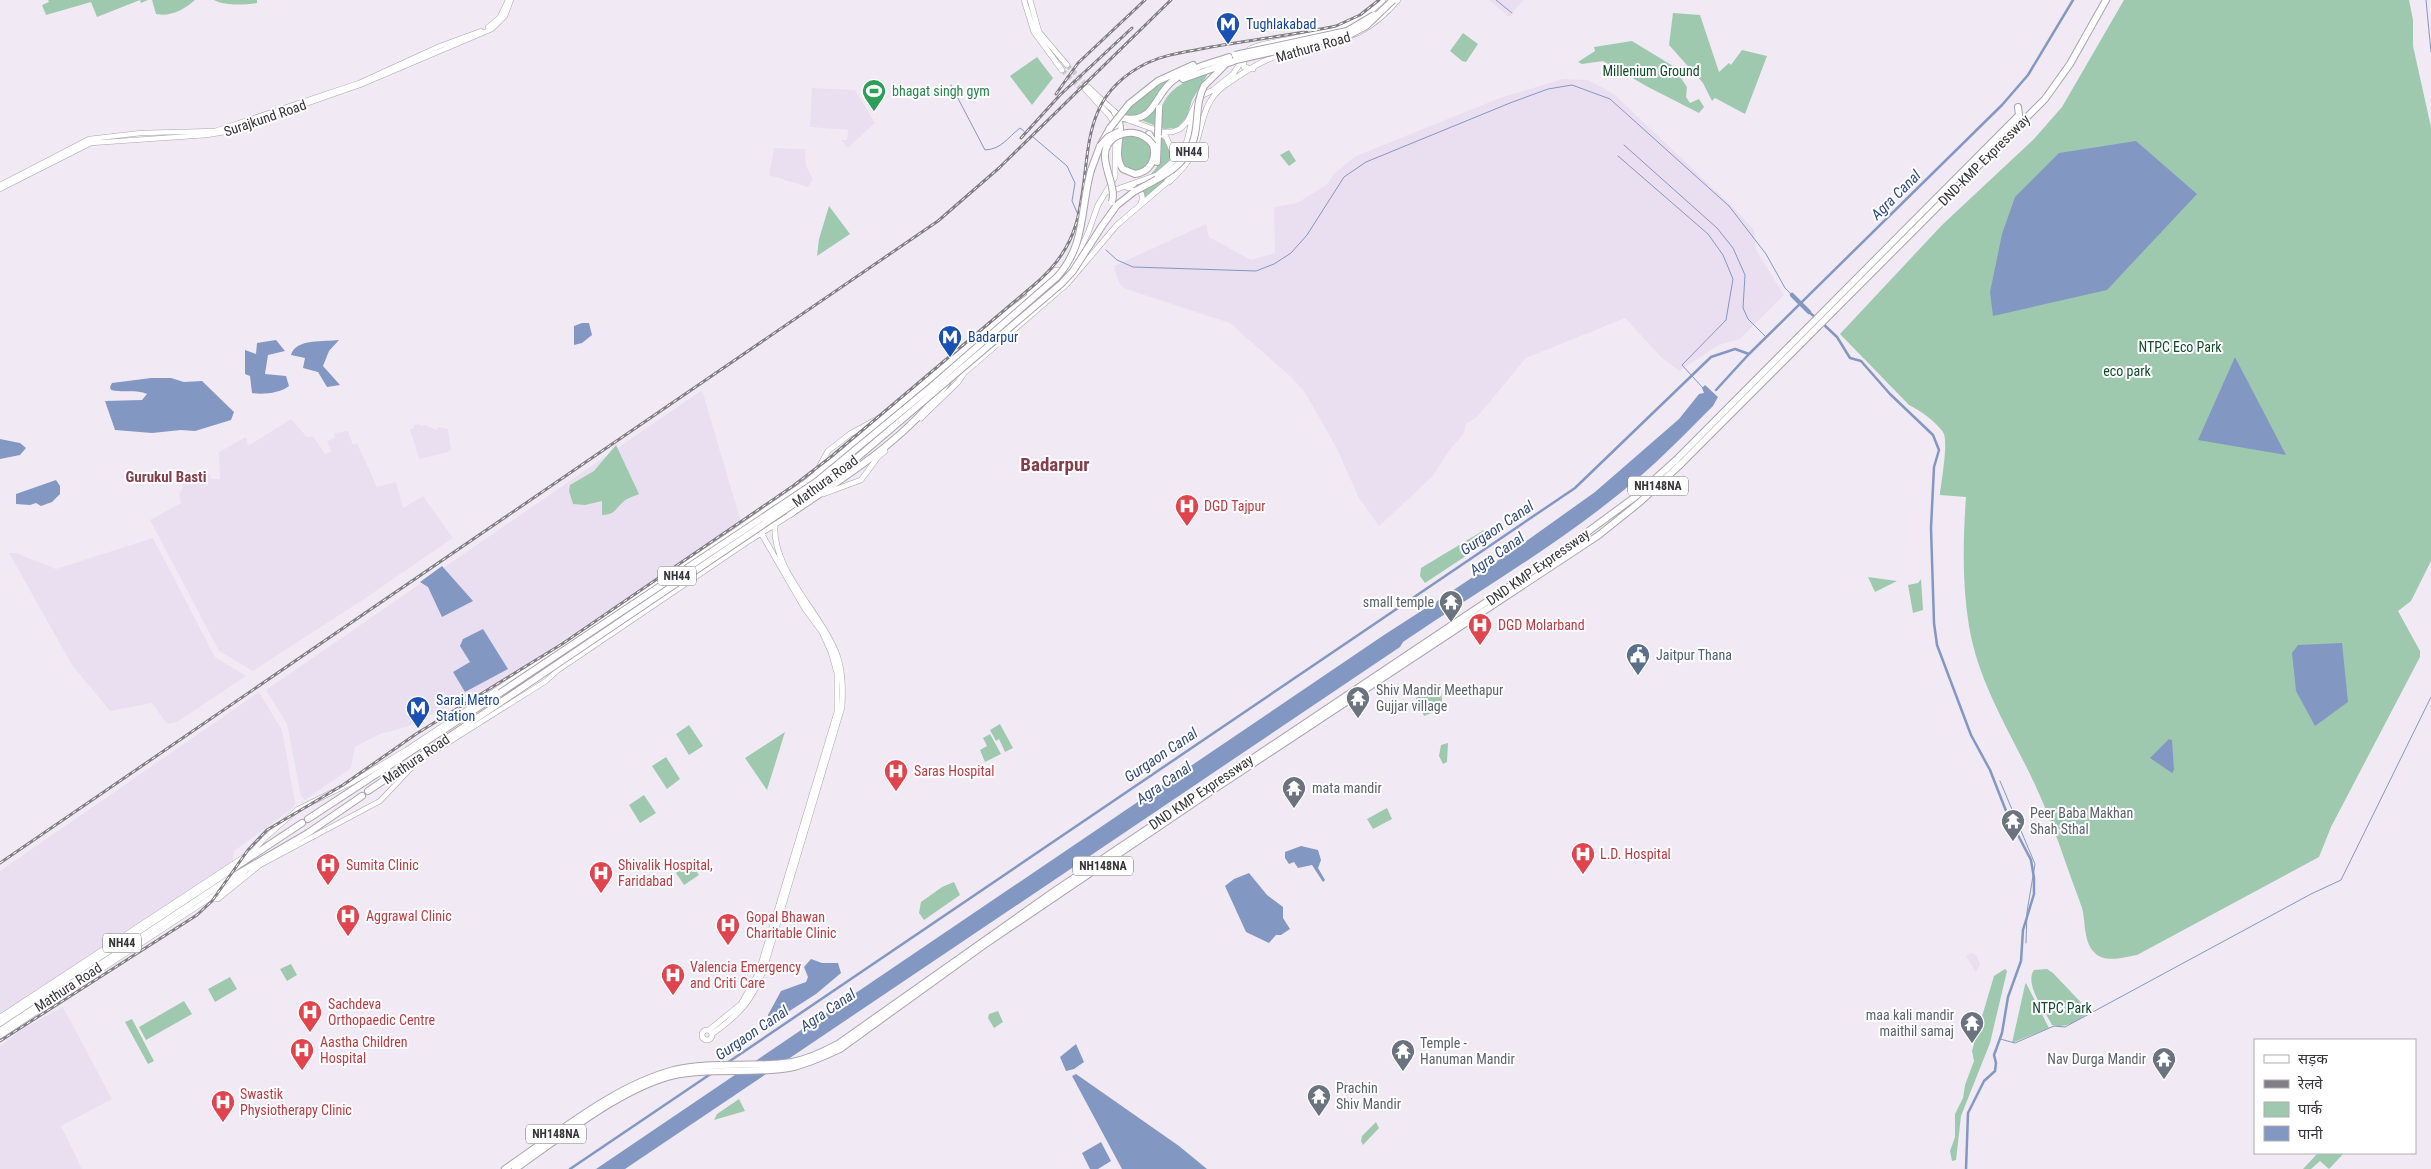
<svg xmlns="http://www.w3.org/2000/svg" width="2431" height="1169" viewBox="0 0 2431 1169" font-family="'Roboto Condensed','Noto Sans Devanagari',sans-serif">
<style>
.built{fill:#eadff0}
.green{fill:#9fc9ae}
.water{fill:#8397c3}
.lines{fill:none;stroke-linecap:round;stroke-linejoin:round}
.stream{stroke:#8397c3;stroke-width:1}
.canal{stroke:#8397c3;stroke-width:2.5}
.river{stroke:#8397c3;stroke-width:4.5}
.primary-tunnel{stroke:#ccc6cf;stroke-width:5;stroke-dasharray:5 2.5;stroke-linecap:butt}
.secondary-casing{stroke:#a9a3ac;stroke-width:5.5}
.primary-casing{stroke:#a9a3ac;stroke-width:6}
.highway-casing{stroke:#a9a3ac;stroke-width:8}
.secondary{stroke:#fff;stroke-width:4.5}
.primary{stroke:#fff;stroke-width:5}
.highway{stroke:#fff;stroke-width:6}
.rail-casing{stroke:#827e85;stroke-width:3}
.rail{stroke:#fff;stroke-width:1;stroke-dasharray:4;stroke-linecap:butt}
.primary-bridge-casing{stroke:#a9a3ac;stroke-width:6;stroke-linecap:butt}
.highway-bridge-casing{stroke:#a9a3ac;stroke-width:8;stroke-linecap:butt}
.primary-bridge{stroke:#fff;stroke-width:5}
.highway-bridge{stroke:#fff;stroke-width:6}
.labels{text-anchor:middle;stroke-width:4;stroke-linejoin:round;paint-order:stroke}
.shield{fill:#fff;stroke:#737274;stroke-width:1}
.shield-label{font-size:12px;font-weight:bold;fill:#373539}
.transit-label{font-size:14px;fill:#164399;stroke:#fff;text-anchor:start}
.street-label{font-size:14px;fill:#373539;stroke:#fff}
.park-label{font-size:14px;fill:#104b2c;stroke:#fff}
.leisure-label{font-size:14px;fill:#27864d;stroke:#fff;text-anchor:start}
.health-label{font-size:14px;fill:#be3a42;stroke:#fff;text-anchor:start}
.worship-label{font-size:14px;fill:#5b616d;stroke:#fff;text-anchor:start}
.service-label{font-size:14px;fill:#4e5e75;stroke:#fff;text-anchor:start}
.water-label{font-size:15px;font-style:italic;fill:#304981;stroke:#fff}
.neighbourhood-label{font-size:15px;font-weight:bold;fill:#863d4b;stroke:#fff}
.district-label{font-size:19px;font-weight:bold;fill:#863d4b;stroke:#fff}
</style>
<rect width="100%" height="100%" fill="#f1eaf4"/>
<!-- built -->
<path class="built" d="M1489,0H1524L1509,17Z
M1563,79L1588,80L1614,94L1736,210L1754,230L1756,250L1784,295L1740,339L1719,345L1679,371L1661,357L1625,318L1526,358L1477,417L1466,424L1464,433L1449,451L1432,477L1379,526L1359,498L1337,449L1306,394L1292,378L1230,323L1135,292L1122,287L1117,278L1114,266L1206,224L1209,237L1251,260L1275,253L1274,207L1297,203L1326,185L1335,173L1356,156L1500,98Z
M812,88L855,90L875,123L848,148L841,140H847L848,130L810,127Z
M774,148L805,149L806,166L813,179L808,187L769,175Z
M702,390L741,522L505,679L406,727L380,734L355,747L351,768L305,800L301,796L287,724L266,690Z
M291,419L307,437L313,436L325,454L331,452L327,441L335,438L334,433L348,431L353,445L357,443L377,487L396,482L403,508L423,496L453,538L364,599L253,671L219,651L150,520L181,503L179,493L182,490V482L210,474L211,479H220L219,452L246,437L248,446Z
M420,424L421,426L425,425L437,430L438,427L448,429L451,448L448,452L419,459L410,429L414,428V425Z
M153,538L215,657L246,676L177,722L167,724L152,703L110,711L72,665L9,553H16L56,569Z
M259,692L282,730L295,803L293,808L234,851L233,860L218,874L0,1015V871Z
M1971,953L1976,955L1980,964L1976,972L1966,956Z
M63,1007L112,1099L61,1126L82,1169H0V1046L24,1028Z"/>
<!-- green -->
<path class="green" d="M48,0H148L141,3L140,0L97,17L91,2L46,15L42,5L49,2Z
M152,0H195C184,10 170,17 156,14Z
M214,0H257V3C243,5 226,6 214,0Z
M2124,0H2409L2413,20V46L2431,127V561L2411,601L2398,611L2420,651V657L2331,827L2319,857L2137,955C2125,957 2106,963 2096,954C2083,943 2086,923 2082,908C2078,896 2073,884 2069,872C2059,843 2049,815 2036,787C2012,734 1979,686 1969,626C1962,584 1963,540 1966,497L1940,495C1941,482 1949,441 1943,432C1935,421 1921,411 1909,405L1840,334L1942,225L2034,139L2062,107Z
M1673,13L1700,15L1719,72L1729,63L1731,65L1742,50L1767,56L1745,114L1715,98L1712,101L1703,83L1669,45Z
M1463,33L1478,44L1466,62L1462,61L1450,51Z
M1632,41L1673,66L1687,87L1686,97L1690,103L1699,99L1704,107L1699,113L1648,87L1603,61L1582,64L1578,62L1595,51L1594,47Z
M1037,57L1053,78L1032,105L1010,76Z
M1209,72L1192,100L1187,117L1177,128L1164,129L1143,121L1156,107L1161,109C1168,87 1189,79 1209,72Z
M1171,78C1159,94 1149,122 1124,114L1145,94Z
M1131,135C1157,139 1160,161 1136,172L1125,168L1119,155L1122,137Z
M1160,135C1173,145 1176,168 1165,182C1159,188 1150,194 1143,200L1135,185L1152,180L1148,176C1163,166 1161,151 1160,135Z
M1289,150L1296,161L1289,166L1280,155Z
M829,206L850,234L817,256L819,239Z
M616,445L639,494C635,496 627,498 623,502C615,509 615,515 602,515V501L585,505L573,504L569,491L570,485L594,471Z
M1484,530L1490,540L1425,583L1420,576L1421,568Z
M1868,577L1897,581L1875,592Z
M1921,579L1923,610L1913,613L1908,585L1918,583Z
M1440,684L1443,708L1424,716L1416,698Z
M1000,724L1013,748L1005,752L999,739L996,741L990,730Z
M689,725L703,746L689,755L676,734Z
M785,732L767,790L745,758Z
M990,734L1001,754L985,762L980,750L987,746L983,738Z
M1448,743L1447,762L1443,764L1439,756L1441,745Z
M666,757L680,779L667,789L652,766Z
M644,795L656,813L640,823L629,805Z
M1387,808L1392,819L1373,829L1367,819Z
M691,863L699,875L684,885L676,873Z
M954,882L960,895L924,920L919,913L921,902L942,887Z
M291,964L297,975L287,981L280,969Z
M2005,969L2007,971L1990,1043L1961,1116L1956,1160L1952,1161L1950,1151L1955,1137V1114L1963,1098L1965,1085L1974,1061L1972,1051L1975,1040L1994,976Z
M2047,969L2053,973L2090,1012C2078,1020 2067,1029 2052,1025C2045,1011 2024,984 2034,970Z
M230,977L237,989L215,1002L208,989Z
M2026,983L2049,1028L2012,1043L2025,985Z
M184,1001L192,1014L146,1040L139,1027Z
M998,1011L1003,1022L994,1028L988,1018L989,1014Z
M132,1019L154,1061L148,1064L125,1022Z
M739,1099L745,1111L714,1120L717,1114Z
M1376,1122L1379,1128L1363,1145L1361,1141L1362,1136Z
M2318,1153H2344L2329,1169L2320,1161L2311,1169H2303Z"/>
<!-- water -->
<path class="water" d="M2136,141L2197,194L2107,290L1993,316L1990,292L1995,268L2002,234L2015,197L2059,153Z
M582,323H589L592,335L582,343L574,345V326Z
M276,340L285,351L268,355L265,374L286,376L289,386C281,393 262,395 252,393L250,376L245,374V350L256,354L257,343Z
M339,340L329,351L323,366L340,385L327,387L318,372L303,368L305,358L291,355C296,338 324,342 339,340Z
M2235,357L2286,455L2198,440Z
M151,378H171L184,382L202,381L234,412L231,420L195,431L181,430L152,433L115,430L105,401L142,400L147,394C136,389 124,393 111,390L110,387L112,383Z
M1705,385L1718,397L1713,406C1683,436 1652,468 1619,494C1551,549 1475,593 1403,642L1400,647L625,1169H596L1384,635L1429,606H1435L1437,601L1518,547L1595,492L1679,419L1699,394L1704,393L1702,388Z
M0,439L20,443L26,448L20,455L0,459Z
M56,480L60,486V494L52,502L41,506L36,503L30,505L16,504V494Z
M442,566L473,601L442,617L428,587L420,582Z
M483,629L508,669L465,692L453,672L470,662L460,646L463,639Z
M2342,643L2348,702L2315,726L2296,691L2292,653L2298,645Z
M2169,739L2172,740L2174,770L2172,773L2150,758Z
M1301,846L1318,850L1321,860L1318,868L1325,880L1323,882L1312,865L1298,868L1294,862L1289,864L1285,858V852Z
M1249,873L1267,895L1283,907V918L1290,929L1281,935H1276L1269,943L1246,932L1225,886L1234,879Z
M811,959L822,963H838L841,973L816,994L766,1026L768,1015L781,991L806,982L808,977L804,967Z
M1076,1044L1084,1062L1074,1069L1066,1071L1060,1057Z
M1076,1074L1179,1146L1207,1169H1122L1072,1076Z
M1101,1142L1111,1161L1098,1169H1090L1082,1153Z"/>
<g class="lines">
<!-- stream -->
<path class="stream" d="M1496,0L1512,13
M2426,0L2431,52
M951,85L985,150C1002,149 1007,138 1020,128L1024,131
M1033,137L1067,166L1075,183L1072,201L1079,217
M1624,145L1717,228L1733,248L1745,275L1743,308L1748,319L1766,337
M1618,156L1708,234L1723,255L1733,279L1726,320L1682,365L1703,388
M1106,250L1117,260L1133,267L1256,271L1274,264L1291,253L1307,235L1344,177L1366,162L1510,103L1548,89L1572,85L1610,99L1729,206L1766,254L1785,288L1792,295
M2000,781L2035,864L2027,912L2026,943
M2000,1039L2015,1043L2054,1026L2065,1027L2311,894L2341,880L2431,697"/>
<!-- canal -->
<path class="canal" d="M1809,312L1816,318
M1822,323L1837,337L1850,358L1861,361L1890,394L1933,435L1939,450L1934,467L1931,528L1934,623L1937,645L1971,735L1990,770L2008,816L2031,860L2034,878V894L2023,930L2021,961L2008,997L2002,1033L1994,1055L1996,1063L1995,1071L1984,1081L1968,1113L1966,1169
M1716,390L1749,354L2002,105L2028,75L2073,0
M727,1063L1575,488L1711,357L1735,349L1749,354
M570,1169L712,1073"/>
<!-- river -->
<path class="river" d="M1792,295L1809,312"/>
<!-- primary-tunnel -->
<path class="primary-tunnel" d="M1067,65L1088,87
M1062,70L1083,91"/>
<!-- secondary casing -->
<g class="secondary-casing">
<path id="secondary" d="M488,27L500,17L508,0
M0,185L89,139L141,133L215,131L359,83L440,46L481,31
M0,189L91,143L207,135L225,132L360,85L492,29L505,16L511,0
M252,856L254,850L265,838L298,809L351,783L406,750L741,527
M206,900L218,899L260,865L380,801L416,763L546,681L557,671L752,539
M0,1017L253,851
M0,1036L230,885L245,871"/>
</g>
<!-- primary casing -->
<g class="primary-casing">
<path id="primary" d="M1024,0L1034,32L1062,70
M1030,0L1039,32L1067,65
M1243,58L1244,67L1253,69
M1088,87L1118,115
M1128,120L1162,132H1172L1180,129L1187,122L1199,97L1213,90L1233,74L1250,49C1259,44 1271,43 1280,41C1318,33 1355,29 1383,0
M1178,157L1187,141L1193,116
M1169,182C1179,173 1189,163 1194,150C1203,126 1202,102 1224,86C1238,76 1261,61 1277,56C1330,37 1357,48 1398,0
M1128,188C1138,186 1145,193 1141,203
M1109,192L1157,175
M1029,293L1056,270H1067L1072,266L1088,233L1098,205L1115,177L1116,126L1109,115L1085,89
M921,418L958,382L964,373L1067,284L1117,225L1166,183L1173,169V153L1166,137L1154,130
M817,471L828,451L850,434L881,417
M823,494L861,480L878,457L885,451
M793,513L752,539H747L741,534V527L808,481
M709,1030L741,1004L758,974L837,712V673L831,652L822,632L805,609L761,533
M702 1035a5 5 0 1 1 10 0a5 5 0 1 1-10 0Z
M712,1034C740,1014 752,1001 764,969L842,707C843,688 843,668 835,650C819,611 771,568 775,524"/>
</g>
<!-- highway casing -->
<g class="highway-casing">
<path id="highway" d="M1183,79L1234,61
M1204,86L1224,66
M1129,104L1158,81L1193,65
M1115,113C1128,131 1110,152 1123,169L1135,174C1150,172 1157,159 1153,145
M1123,118C1156,124 1153,94 1175,79C1190,68 1211,63 1229,57
M1149,134L1157,147
M1157,162L1158,135
M1091,170L1100,146L1110,128
M1102,226L1117,205L1135,191
M806,483L1008,313L1036,292
M790,514C846,476 908,438 947,383
M368,791L504,700
M308,819L500,693
M0,1023L302,823
M0,1031L229,879L308,833L362,796
M505,1169C557,1134 613,1086 674,1070C712,1061 753,1068 792,1062C808,1059 823,1052 838,1044L1056,890L1552,558L1635,497L1676,460L2019,115L2018,107
M515,1169C560,1138 622,1087 675,1075C714,1067 755,1075 794,1067C810,1063 825,1056 840,1049L984,945L1213,790L1599,535L1640,502L1682,463L2045,99L2070,64L2106,0"/>
</g>
<!-- secondary -->
<use href="#secondary" class="secondary"/>
<!-- primary -->
<use href="#primary" class="primary"/>
<!-- highway -->
<use href="#highway" class="highway"/>
<!-- rail casing -->
<g class="rail-casing">
<path id="rail" d="M1056,94L1078,63L1145,0
M1021,138L1060,95L1132,28
M0,863L938,221L999,168L1171,0
M0,1041L197,915L212,901L248,850L267,830L343,785L416,734L562,644L793,486L832,456L1034,285C1053,269 1069,248 1076,224C1094,161 1074,99 1147,63C1166,54 1186,52 1206,48C1249,40 1293,35 1336,26L1360,15L1379,0"/>
</g>
<!-- rail -->
<use href="#rail" class="rail"/>
<!-- primary-bridge casing -->
<g class="primary-bridge-casing">
<path id="primary-bridge" d="M1157,175L1178,157"/>
</g>
<!-- highway-bridge casing -->
<g class="highway-bridge-casing">
<path id="highway-bridge" d="M1235,55L1347,31L1374,15
M1236,60L1349,35L1366,26L1393,0
M1110,128L1129,104
M1158,135L1159,108
M1100,146L1108,137L1120,131
M1135,191C1164,176 1192,164 1196,128C1198,113 1197,100 1204,86
M1112,202C1118,181 1091,154 1115,137C1121,134 1127,132 1134,133C1142,134 1148,138 1153,145
M500,693L816,482L931,387L1057,277C1086,245 1080,210 1091,170
M504,700L838,474L1061,284L1073,271L1102,226"/>
</g>
<!-- primary-bridge -->
<use href="#primary-bridge" class="primary-bridge"/>
<!-- highway-bridge -->
<use href="#highway-bridge" class="highway-bridge"/>
</g>
<!-- icons -->
<defs>
<g id="metro-pin" transform="scale(1.25)"><path d="M0 17L-7.5 6A9.5 9.5 0 1 1 7.5 6Z" fill="#1a4fb4" stroke="#fff"/><path d="M-5.5 5V-5H-3L0 0L3-5H5.5V5H3V-.5L0 4L-3-.5V5Z" fill="#fff"/></g>
<g id="stadium-pin" transform="scale(1.25)"><path d="M0 17L-7.5 6A9.5 9.5 0 1 1 7.5 6Z" fill="#2e9e5b" stroke="#fff"/><path d="M0-5a6.5 5 0 1 0 0 10a6.5 5 0 1 0 0-10ZM-3.5-1.8h7v3.6h-7Z" fill="#fff"/></g>
<g id="hospital-pin" transform="scale(1.25)"><path d="M0 17L-7.5 6A9.5 9.5 0 1 1 7.5 6Z" fill="#e0444e" stroke="#fff"/><path d="M-5-5h3v3.5h4V-5h3V5h-3V1.5h-4V5h-3Z" fill="#fff"/></g>
<g id="temple-pin" transform="scale(1.25)"><path d="M0 17L-7.5 6A9.5 9.5 0 1 1 7.5 6Z" fill="#6b7280" stroke="#fff"/><path d="M0-6L5-2H3V0L6.5 2.5H4V6H1.5V3h-3V6H-4V2.5H-6.5L-3 0V-2H-5Z" fill="#fff"/></g>
<g id="civic-pin" transform="scale(1.25)"><path d="M0 17L-7.5 6A9.5 9.5 0 1 1 7.5 6Z" fill="#5c6f8a" stroke="#fff"/><path d="M-.6-6.5H3V-4.5H.6V-3L4-1V1h2V6H-6V1h2V-1L-.6-3ZM-1.2 2.5V6h2.4V2.5Z" fill="#fff"/></g>
</defs>
<g fill-rule="evenodd">
<use href="#metro-pin" x="1228" y="24"/>
<use href="#stadium-pin" x="874" y="91"/>
<use href="#metro-pin" x="950" y="337"/>
<use href="#hospital-pin" x="1187" y="506"/>
<use href="#temple-pin" x="1451" y="602"/>
<use href="#hospital-pin" x="1480" y="625"/>
<use href="#civic-pin" x="1638" y="655"/>
<use href="#temple-pin" x="1358" y="698"/>
<use href="#metro-pin" x="418" y="708"/>
<use href="#hospital-pin" x="896" y="771"/>
<use href="#temple-pin" x="1294" y="788"/>
<use href="#temple-pin" x="2013" y="821"/>
<use href="#hospital-pin" x="1583" y="854"/>
<use href="#hospital-pin" x="328" y="865"/>
<use href="#hospital-pin" x="601" y="873"/>
<use href="#hospital-pin" x="348" y="916"/>
<use href="#hospital-pin" x="728" y="925"/>
<use href="#hospital-pin" x="673" y="975"/>
<use href="#hospital-pin" x="310" y="1012"/>
<use href="#temple-pin" x="1972" y="1023"/>
<use href="#hospital-pin" x="302" y="1050"/>
<use href="#temple-pin" x="1403" y="1051"/>
<use href="#temple-pin" x="2164" y="1059"/>
<use href="#temple-pin" x="1319" y="1096"/>
<use href="#hospital-pin" x="223" y="1102"/>
</g>
<g class="labels">
<!-- shield labels -->
<g class="shield">
<rect x="1170" y="142.5" width="38" height="19" rx="4"/>
<rect x="1628" y="476.5" width="60" height="19" rx="4"/>
<rect x="658" y="566.5" width="38" height="19" rx="4"/>
<rect x="1073" y="856.5" width="60" height="19" rx="4"/>
<rect x="103" y="933.5" width="38" height="19" rx="4"/>
<rect x="526" y="1124.5" width="60" height="19" rx="4"/>
</g>
<g class="shield-label">
<text x="1189" y="156">NH44</text>
<text x="1658" y="490">NH148NA</text>
<text x="677" y="580">NH44</text>
<text x="1103" y="870">NH148NA</text>
<text x="122" y="947">NH44</text>
<text x="556" y="1138">NH148NA</text>
</g>
<!-- transit labels -->
<g class="transit-label">
<text x="1246" y="29">Tughlakabad</text>
<text x="968" y="342">Badarpur</text>
<text x="436" y="705">Sarai Metro<tspan x="436" dy="16">Station</tspan></text>
</g>
<!-- street labels -->
<g class="street-label">
<text transform="translate(1313 47) rotate(-16)" y="5">Mathura Road</text>
<text transform="translate(265 118) rotate(-19)" y="5">Surajkund Road</text>
<text transform="translate(1984 160) rotate(-45)" y="5">DND-KMP Expressway</text>
<text transform="translate(825 481) rotate(-36)" y="5">Mathura Road</text>
<text transform="translate(1538 567) rotate(-35)" y="5">DND KMP Expressway</text>
<text transform="translate(416 759) rotate(-34)" y="5">Mathura Road</text>
<text transform="translate(1201 792) rotate(-34)" y="5">DND KMP Expressway</text>
<text transform="translate(68 987) rotate(-33)" y="5">Mathura Road</text>
</g>
<!-- park labels -->
<g class="park-label">
<text x="1651" y="76">Millenium Ground</text>
<text x="2180" y="352">NTPC Eco Park</text>
<text x="2127" y="376">eco park</text>
<text x="2062" y="1013">NTPC Park</text>
</g>
<!-- leisure labels -->
<g class="leisure-label">
<text x="892" y="96">bhagat singh gym</text>
</g>
<!-- health labels -->
<g class="health-label">
<text x="1204" y="511">DGD Tajpur</text>
<text x="1498" y="630">DGD Molarband</text>
<text x="914" y="776">Saras Hospital</text>
<text x="1600" y="859">L.D. Hospital</text>
<text x="346" y="870">Sumita Clinic</text>
<text x="618" y="870">Shivalik Hospital,<tspan x="618" dy="16">Faridabad</tspan></text>
<text x="366" y="921">Aggrawal Clinic</text>
<text x="746" y="922">Gopal Bhawan<tspan x="746" dy="16">Charitable Clinic</tspan></text>
<text x="690" y="972">Valencia Emergency<tspan x="690" dy="16">and Criti Care</tspan></text>
<text x="328" y="1009">Sachdeva<tspan x="328" dy="16">Orthopaedic Centre</tspan></text>
<text x="320" y="1047">Aastha Children<tspan x="320" dy="16">Hospital</tspan></text>
<text x="240" y="1099">Swastik<tspan x="240" dy="16">Physiotherapy Clinic</tspan></text>
</g>
<!-- worship labels -->
<g class="worship-label">
<text x="1434" y="607" text-anchor="end">small temple</text>
<text x="1376" y="695">Shiv Mandir Meethapur<tspan x="1376" dy="16">Gujjar village</tspan></text>
<text x="1312" y="793">mata mandir</text>
<text x="2030" y="818">Peer Baba Makhan<tspan x="2030" dy="16">Shah Sthal</tspan></text>
<text x="1954" y="1020" text-anchor="end">maa kali mandir<tspan x="1954" dy="16">maithil samaj</tspan></text>
<text x="1420" y="1048">Temple -<tspan x="1420" dy="16">Hanuman Mandir</tspan></text>
<text x="2146" y="1064" text-anchor="end">Nav Durga Mandir</text>
<text x="1336" y="1093">Prachin<tspan x="1336" dy="16">Shiv Mandir</tspan></text>
</g>
<!-- service labels -->
<g class="service-label">
<text x="1656" y="660">Jaitpur Thana</text>
</g>
<!-- water labels -->
<g class="water-label">
<text transform="translate(1896 195) rotate(-45)" y="5">Agra Canal</text>
<text transform="translate(1497 528) rotate(-34)" y="5">Gurgaon Canal</text>
<text transform="translate(1497 554) rotate(-35)" y="5">Agra Canal</text>
<text transform="translate(1161 755) rotate(-34)" y="5">Gurgaon Canal</text>
<text transform="translate(1164 783) rotate(-34)" y="5">Agra Canal</text>
<text transform="translate(828 1010) rotate(-34)" y="5">Agra Canal</text>
<text transform="translate(752 1033) rotate(-34)" y="5">Gurgaon Canal</text>
</g>
<!-- neighbourhood labels -->
<g class="neighbourhood-label">
<text x="166" y="482">Gurukul Basti</text>
</g>
<!-- district labels -->
<g class="district-label">
<text x="1055" y="471">Badarpur</text>
</g>
</g>
<!-- legend -->
<rect x="2254" y="1039" width="162" height="115" fill="#ffffff" stroke="#afaeb0"/>
<rect x="2264" y="1055" width="25" height="8" fill="#ffffff" stroke="#afaeb0"/>
<text x="2298" y="1064" font-size="15" fill="#373539">सड़क</text>
<rect x="2264" y="1080" width="25" height="8" fill="#827e85" stroke="#afaeb0"/>
<text x="2298" y="1089" font-size="15" fill="#373539">रेलवे</text>
<rect x="2264" y="1102" width="25" height="15" fill="#9fc9ae" stroke="#afaeb0"/>
<text x="2298" y="1114" font-size="15" fill="#373539">पार्क</text>
<rect x="2264" y="1126" width="25" height="15" fill="#8397c3" stroke="#afaeb0"/>
<text x="2298" y="1139" font-size="15" fill="#373539">पानी</text>
</svg>
